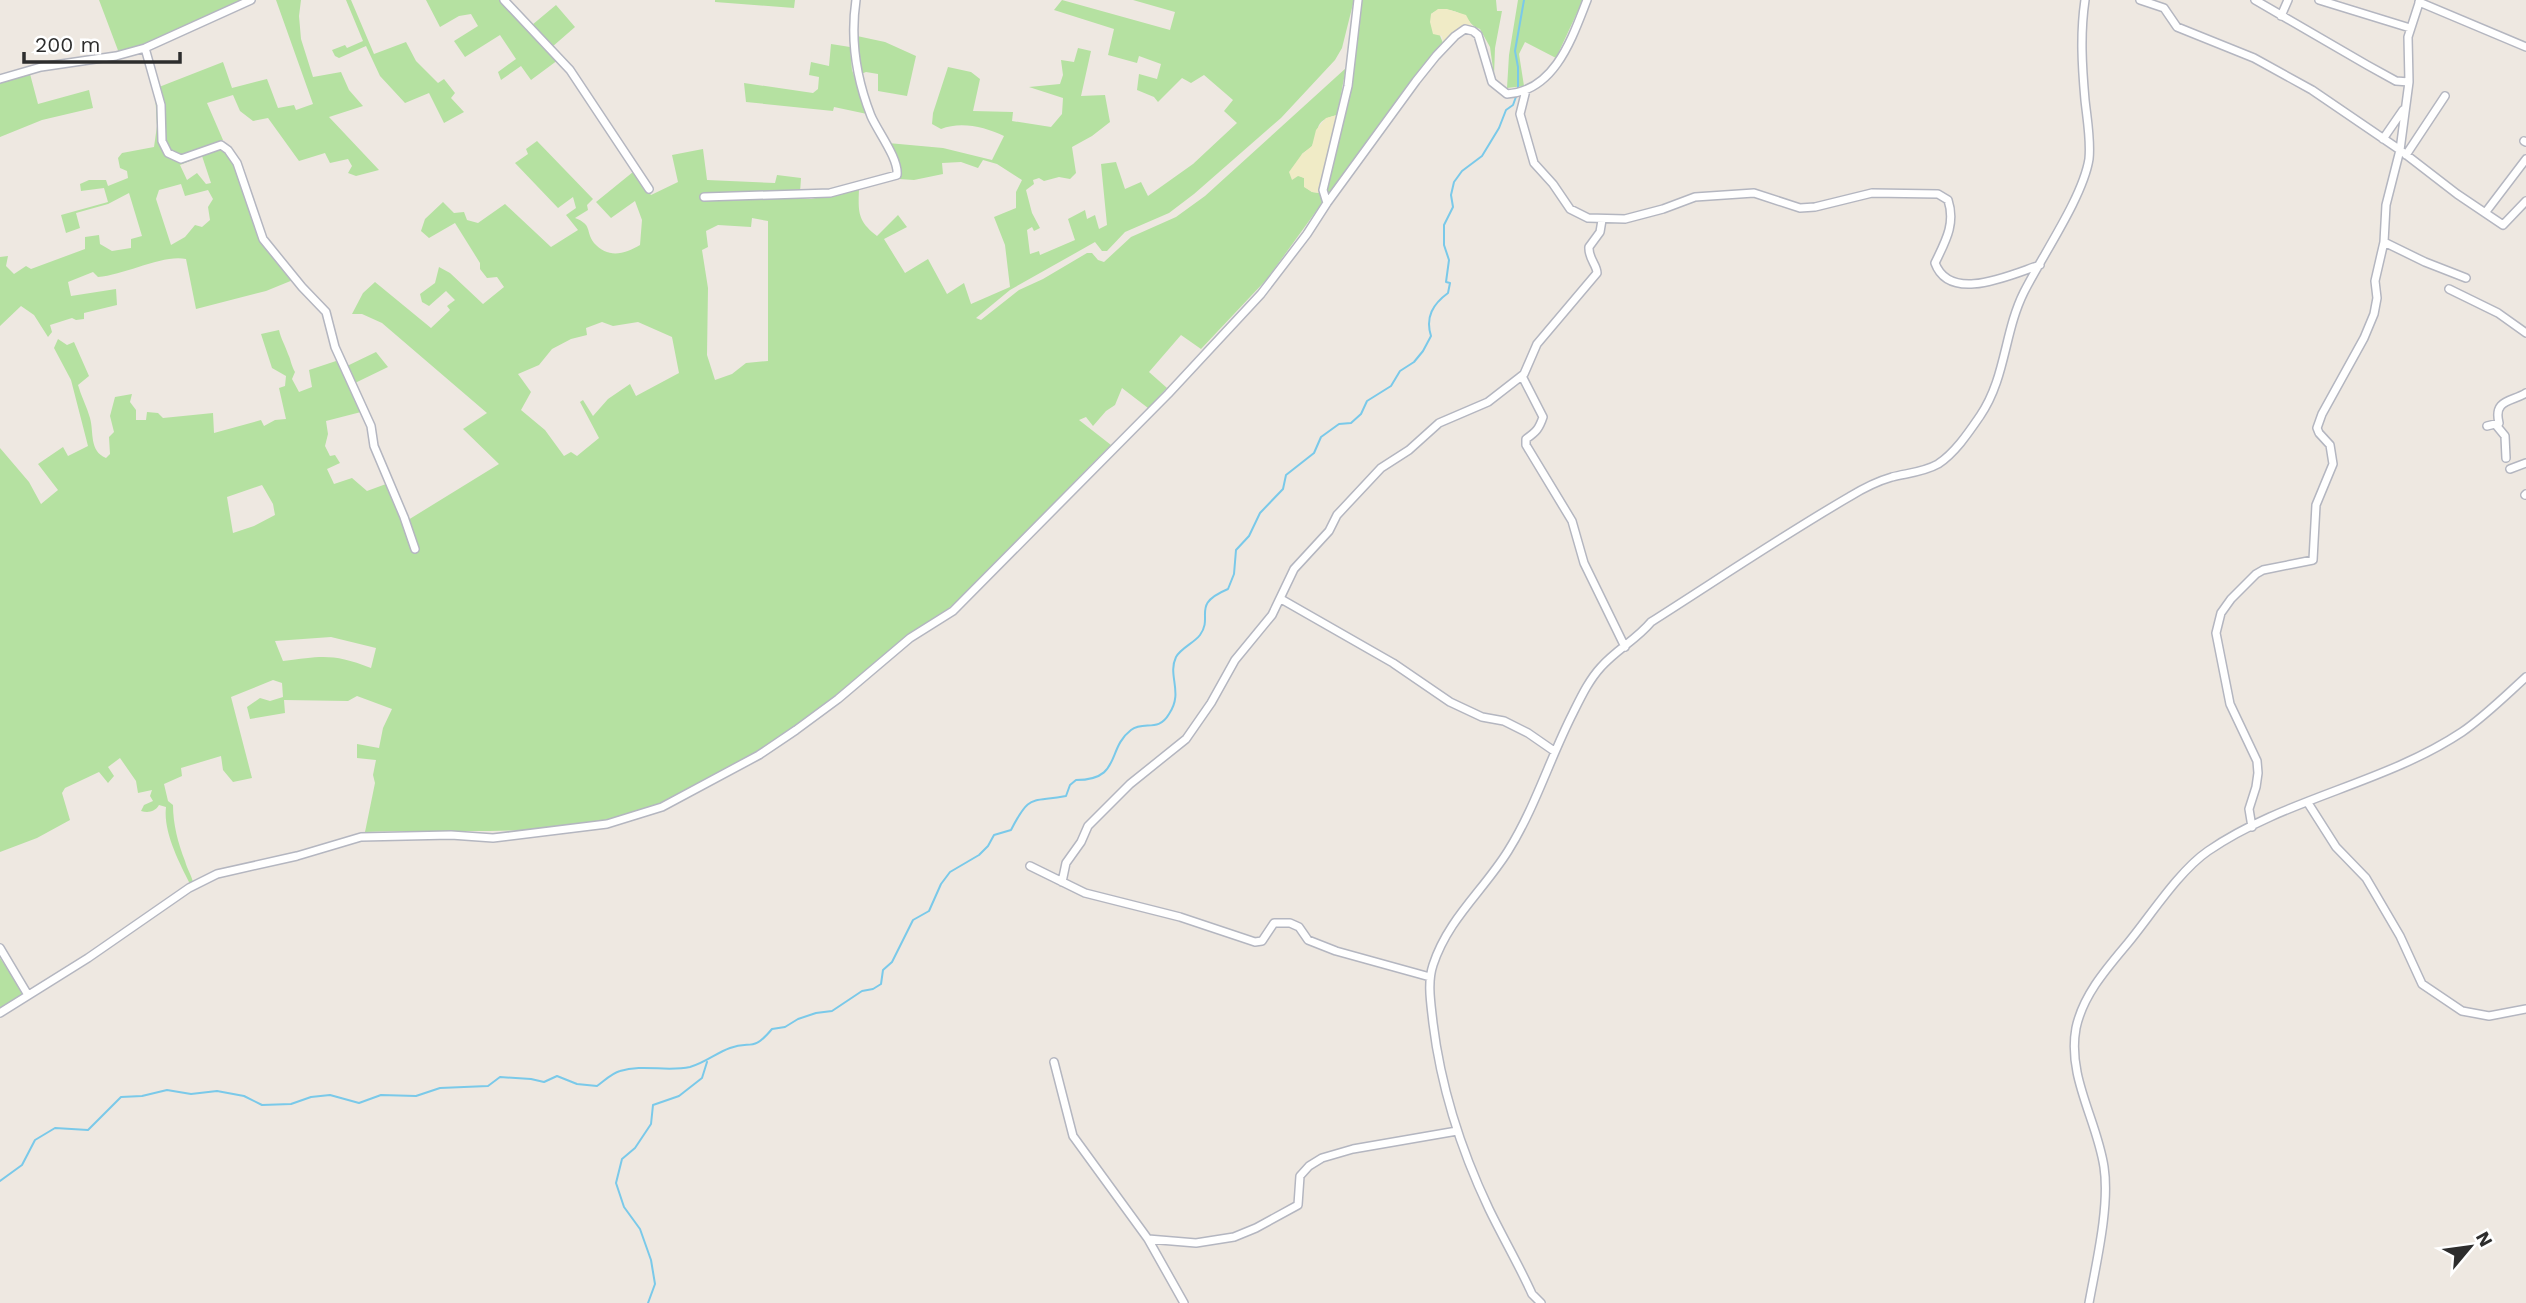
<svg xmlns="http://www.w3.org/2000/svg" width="2526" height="1303" viewBox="0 0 2526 1303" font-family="'Work Sans',sans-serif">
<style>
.green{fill:#b5e1a1;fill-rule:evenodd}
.sand{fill:#f0ebc6}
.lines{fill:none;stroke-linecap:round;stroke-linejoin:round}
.stream{stroke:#7ac9e9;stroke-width:2}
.minor-casing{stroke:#b4b6c0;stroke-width:10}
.minor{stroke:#fff;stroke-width:7}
</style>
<rect width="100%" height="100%" fill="#eee8e1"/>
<!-- green -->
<path class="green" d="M99,0H242L143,45L119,53Z
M276,0H301L299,16L301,39L313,77L341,72L349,90L363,106L329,117L379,170L356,176L348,173L352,166L348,159L330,163L325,153L299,161L268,118L253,121L240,111L233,95L207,103L223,140L184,157C156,145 167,134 166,109C165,101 162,94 159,87L223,62L232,88L267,79L278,108L294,105L296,110L313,104Z
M346,0H351L374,54L406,42L416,61L438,83L444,79L455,93L451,98L464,112L444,123L429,93L405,103L380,76L366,46L339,58L335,56L332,50L345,45L347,48L363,41Z
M426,0H501L558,60L531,80L521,66L501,80L498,72L516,59L500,35L465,57L454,41L478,26L471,14L459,16L440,27Z
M715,0H795L794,8L715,2Z
M1062,0L1170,30L1175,12L1133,0H1354L1342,48L1335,60L1281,118L1194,194L1169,213L1125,232L1107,251H1102L1095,242L1010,290L976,318L981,320L1019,290L1043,279L1087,253H1092L1098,260L1104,262L1131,237L1176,217L1205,196L1346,68L1337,115C1311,121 1321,131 1312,146C1310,149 1305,151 1302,154L1298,175L1304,178L1305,187L1312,192L1320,193L1322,203L1267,279L1201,349L1181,335L1149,372L1167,388L1148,408L1122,388L1115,405L1106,411L1093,426L1086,417L1079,420L1111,445C1052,503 997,566 935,621C893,658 846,691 801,724C749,761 686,803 624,817C539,838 451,828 365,832L375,783L373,775L376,760L357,758V744L379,748L383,728L392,709L357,696L348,701L284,700L285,713L250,719L247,707L260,698L270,701L283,697L282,683L273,680L231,697L252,778L233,782L223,770L221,756L181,768L182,776L164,784L168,801L173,805C173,824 178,843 185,861C187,869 191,874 193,882L190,884C179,862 163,832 166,807L159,805C155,812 148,813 141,811L144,805L153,801L150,796L152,790L138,793L136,781L120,758L108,767L114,776L108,783L99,772L65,788L62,793L70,820L37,838L0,852V448L29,482L41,504L58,490L38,464L63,447L68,456L88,446L71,380L54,348L58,339L67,345L74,342L89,376L78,385C81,396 87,407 90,418C94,432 89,451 106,458L110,454L109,437L114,432L110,416L115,397L132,394L130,402L136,410V420H146L147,412L158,413L163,418L213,413L214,433L261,420L264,426L275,420L286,419L279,388L285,386L286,376L272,368L261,334L279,330C281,339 285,345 288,354C291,360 291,365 295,372L292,379L299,392L312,387L309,370L336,361L346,378L361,412L326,421L328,434L325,446L330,456L335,455L340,463L327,469L334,484L352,478L367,491L386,484L408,520L499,464L463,429L487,413L382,323L362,314H352L363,293L375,282L431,328L450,310L447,306L455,300L446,291L429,306L422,302L420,294L435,283L439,267L450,273L483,304L504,287L497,277L487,278L480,269V263L455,223L429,238L421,231L425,219L443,202L454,213L464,212L467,220L478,223L505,204L551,247L578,230L566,215L576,208L573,197L558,208L515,163L528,154L526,149L537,141L593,199L587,205L588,210L575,218C593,225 585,231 594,243C608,259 625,254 640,245L642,220L635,201L611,218L596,202L633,172L651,195L678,182L672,155L703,149L707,180L775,183L777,175L801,178L800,193L769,191L719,197L745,200L771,196L811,199L859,189C858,213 858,221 877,236L898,215L907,227L884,239L905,273L928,259L947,294L964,283L971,304L1010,287L1005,245L994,217L1016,208V192L1022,180L997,164L983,160L978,168L961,162L942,163L943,174L914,180L899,179C905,166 895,155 888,143L943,148L992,160L1004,136C985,127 961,121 941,129L932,124L933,113L948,67L971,72L980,79L973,111L1013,112L1012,121L1051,127L1062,114L1063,98L1029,87L1060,84L1063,75L1061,60L1074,62L1078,48L1091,51L1081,96L1105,95L1110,122L1092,136L1072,147L1076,173L1070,179L1059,177L1044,181L1039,178L1033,180L1034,184L1026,190L1032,213L1040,228L1034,231L1032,227L1027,230L1030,254L1039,251L1040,255L1075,240L1068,219L1085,210L1087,219L1095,215L1099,229L1107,225L1101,164L1116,162L1125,189L1141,182L1148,196L1193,164L1237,123L1224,111L1233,100L1204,75L1191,83L1182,78L1158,102L1154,97L1137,90L1139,74L1157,79L1161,64L1139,56L1137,63L1108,55L1114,29L1054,10ZM752,218L768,221V361L746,363L732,374L715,380L707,355L708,288L702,250L708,247L706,231L718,225L751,227ZM602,322L613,326L638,322L672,337L679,373L636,396L630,384L608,399L593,416L583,400L580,402L599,438L577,456L571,452L564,456L545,430L521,410L531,392L518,374L539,365L552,349L571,339L587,335L586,328ZM262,485L273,504L275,515L254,526L233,533L227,497ZM331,637L376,648L371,668C333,653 322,656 283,661L275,641Z
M1360,0H1496L1497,11H1502L1495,48L1494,76L1490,47L1480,29C1471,26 1472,23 1466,18C1456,9 1441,7 1431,14L1443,43L1423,65L1327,198L1326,187L1332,168L1334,147L1349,98Z
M1518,0H1583L1556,58L1525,42L1519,54L1524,86L1507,88L1509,55Z
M556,5L575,27L552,47L532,25Z
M857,36L885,42L916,56L907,96L878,91V74L866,72L861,74L857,59Z
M831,44L850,47L852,70L867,114L834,107L833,111L746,102L744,83L813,93L818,89L819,77L809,75L811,62L829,66Z
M30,74L38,104L89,90L93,108L42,120L0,137V82Z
M155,93L169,157L183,162L218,147L224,149L237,171L260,238L293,280L266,291L196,309L186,259C163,254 125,275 98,277L93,272L68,282L71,296L116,289L117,305L84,313V319L76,320L72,318L50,325L52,332L48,337L34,315L21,306L0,326V257L8,256L6,266L14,274L26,266L31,269L85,249V237L99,235L100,244L112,251L131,248V239L142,236L129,193L108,204L76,213L80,228L66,233L61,215L108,202L104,188L81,191L80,184L89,180H106L108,186L128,178L127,171L120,168L118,158L122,153L154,147L157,126ZM202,156L211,183L206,184L197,173L187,180L180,165ZM181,184L185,196L208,190L213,199L208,207L210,220L202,227L195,225L185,237L171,245L156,199L159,190Z
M376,352L388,367L355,383L347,366Z
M0,958L24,993L0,1009Z"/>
<!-- sand -->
<path class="sand" d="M1438,9H1447L1466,15L1472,26L1464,27L1443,43L1442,36L1433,34L1430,22L1431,14Z
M1337,115L1329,146L1328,164L1322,177L1320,193L1312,192L1304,187V178L1298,176L1292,180L1289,172L1302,154L1312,146L1316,130L1326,118Z"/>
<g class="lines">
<!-- stream -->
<path class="stream" d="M1518,89V67L1515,51L1524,0
M0,1181L22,1165L35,1140L55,1128L88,1130L121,1097L142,1096L167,1090L191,1094L217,1091L244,1096L262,1105L291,1104L311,1097L330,1095L359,1103L381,1095L416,1096L440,1088L488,1086L500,1077L531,1079L544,1082L557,1076L577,1084L597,1086C604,1081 612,1073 620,1071C643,1064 667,1072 690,1067C705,1063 716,1053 730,1048C751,1040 752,1053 772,1029L785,1027L798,1019L816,1013L832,1011L862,991L873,989L881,984L883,970L892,962L913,920L929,911L941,884L950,872L979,855L988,846L994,835L1011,830C1030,793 1030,803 1066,796L1070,785L1076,780C1122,780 1106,749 1131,730C1144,720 1158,733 1169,714C1184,692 1167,676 1176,657C1181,648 1194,643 1200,635C1214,616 1190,605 1228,589L1234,574L1236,550L1249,536L1260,513L1283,489L1286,475L1314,453L1321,437L1339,424L1351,423L1361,414L1367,401L1391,386L1400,371L1414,362L1423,351L1431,336C1425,317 1433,304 1448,293L1450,283L1446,282L1449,260L1444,245V225L1453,207L1451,195L1454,182L1462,171L1482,156L1499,128L1506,110L1513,105L1517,94
M648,1303L655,1284L651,1260L640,1229L624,1207L616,1183L622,1159L635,1148L651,1124L653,1105L679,1096L702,1078L707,1062"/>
<!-- minor casing -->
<g class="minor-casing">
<path id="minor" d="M504,0L570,70L649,189
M2140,0L2164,8L2177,27L2254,58L2312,90L2400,150L2457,194L2503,225L2526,201
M2255,0L2367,65L2396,81L2409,82
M2319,0L2410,28
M2419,2L2526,47
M2281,16L2288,0
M145,48L161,105L162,141L168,153L181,159L221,145L228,150L237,163L263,239L302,287L326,312L335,347L371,426L374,446L404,517L415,549
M0,79L41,67L116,56L145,48L251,0
M1526,90L1520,114L1534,163L1553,184L1570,209L1588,218L1625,219L1663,209L1695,197L1754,193L1800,208L1815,207L1872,193L1938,194L1948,200C1956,224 1945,242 1935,263C1950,304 2012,274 2040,265
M2383,139L2403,110
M2524,141L2526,142
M2406,155L2445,96
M704,197L830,193L897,175C899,159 878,132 871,116C856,78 850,41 856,0
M1327,203L1323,190L1348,86L1358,0
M2485,213L2526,159
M2384,242L2425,262L2466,278
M2449,289L2498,313L2526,333
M1522,376L1543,417C1539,429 1536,432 1526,439V445L1572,521L1584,563L1625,647
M2496,425L2505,436L2506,458
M2487,426L2499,423C2493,399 2512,402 2526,393
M2510,469L2526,463
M2525,495L2526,494
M1281,599L1393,663L1450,702L1482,717L1504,721L1528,733L1554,751
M2308,803L2336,847L2366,878L2376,895L2400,936L2422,984L2462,1011L2489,1016L2526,1009
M2252,827L2249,809L2256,787L2258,773L2257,761L2230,704L2216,633L2221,613L2231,599L2256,574L2263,570L2313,560L2316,505L2333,464L2330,445L2319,433L2317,428L2322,414L2364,338L2374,314L2377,298L2375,281L2384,242L2386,205L2400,150L2409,82L2408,37L2420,0
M1030,866L1085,893L1180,917L1255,942L1262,941L1274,923H1290L1299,927L1308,940L1336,951L1430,977
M1062,882L1066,863L1081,842L1088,826L1130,784L1186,739L1211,703L1235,660L1272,615L1294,569L1329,531L1337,515L1381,468L1409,450L1439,423L1488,402L1524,374L1537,344L1597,273C1597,265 1588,258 1589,247L1600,232L1602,220
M0,948L28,995
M0,1013L88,958L189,888L217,874L297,856L361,837L451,835L493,838L607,824L662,807L759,755L796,730L838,699L910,638L953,611L1168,394L1261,294L1307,234L1327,203L1416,81L1436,56L1455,36L1465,29L1473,31L1478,35L1492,82L1507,94C1555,91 1572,38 1587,0
M1054,1062L1073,1136L1148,1239L1184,1303
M1148,1239L1196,1243L1234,1237L1256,1228L1298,1205L1300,1176L1309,1166L1322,1158L1353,1149L1457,1131
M1541,1303L1532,1294C1519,1265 1503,1238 1489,1209C1461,1150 1441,1088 1433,1023C1431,1004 1427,983 1433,965C1448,919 1483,891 1508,851C1535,808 1550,758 1573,713C1581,697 1589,680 1601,667C1616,650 1637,639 1651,622C1717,580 1782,536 1849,497C1862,489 1878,481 1892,477C1908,473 1924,472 1938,464C1955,453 1969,432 1980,416C2006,378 2004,332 2024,292C2042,256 2083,197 2089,159C2091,140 2087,119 2085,100C2082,66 2080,34 2085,0
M2089,1303C2096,1264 2110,1206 2104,1167C2097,1120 2067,1077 2076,1028C2083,995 2107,968 2128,943C2151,915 2179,871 2208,851C2285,798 2384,784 2462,732C2485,716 2505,696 2526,677"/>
</g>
<!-- minor -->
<use href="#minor" class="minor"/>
</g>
<!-- north arrow -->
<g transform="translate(2470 1247) rotate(61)" stroke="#ffffff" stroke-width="5" paint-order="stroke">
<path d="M0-5L12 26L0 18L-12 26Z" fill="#2d2d2d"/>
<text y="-10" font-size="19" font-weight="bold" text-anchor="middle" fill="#2d2d2d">N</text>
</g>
<!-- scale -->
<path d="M24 52v10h156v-10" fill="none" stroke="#2d2d2d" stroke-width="3.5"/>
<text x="35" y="52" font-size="21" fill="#2d2d2d" stroke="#ffffff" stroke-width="5" paint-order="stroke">200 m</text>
</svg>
